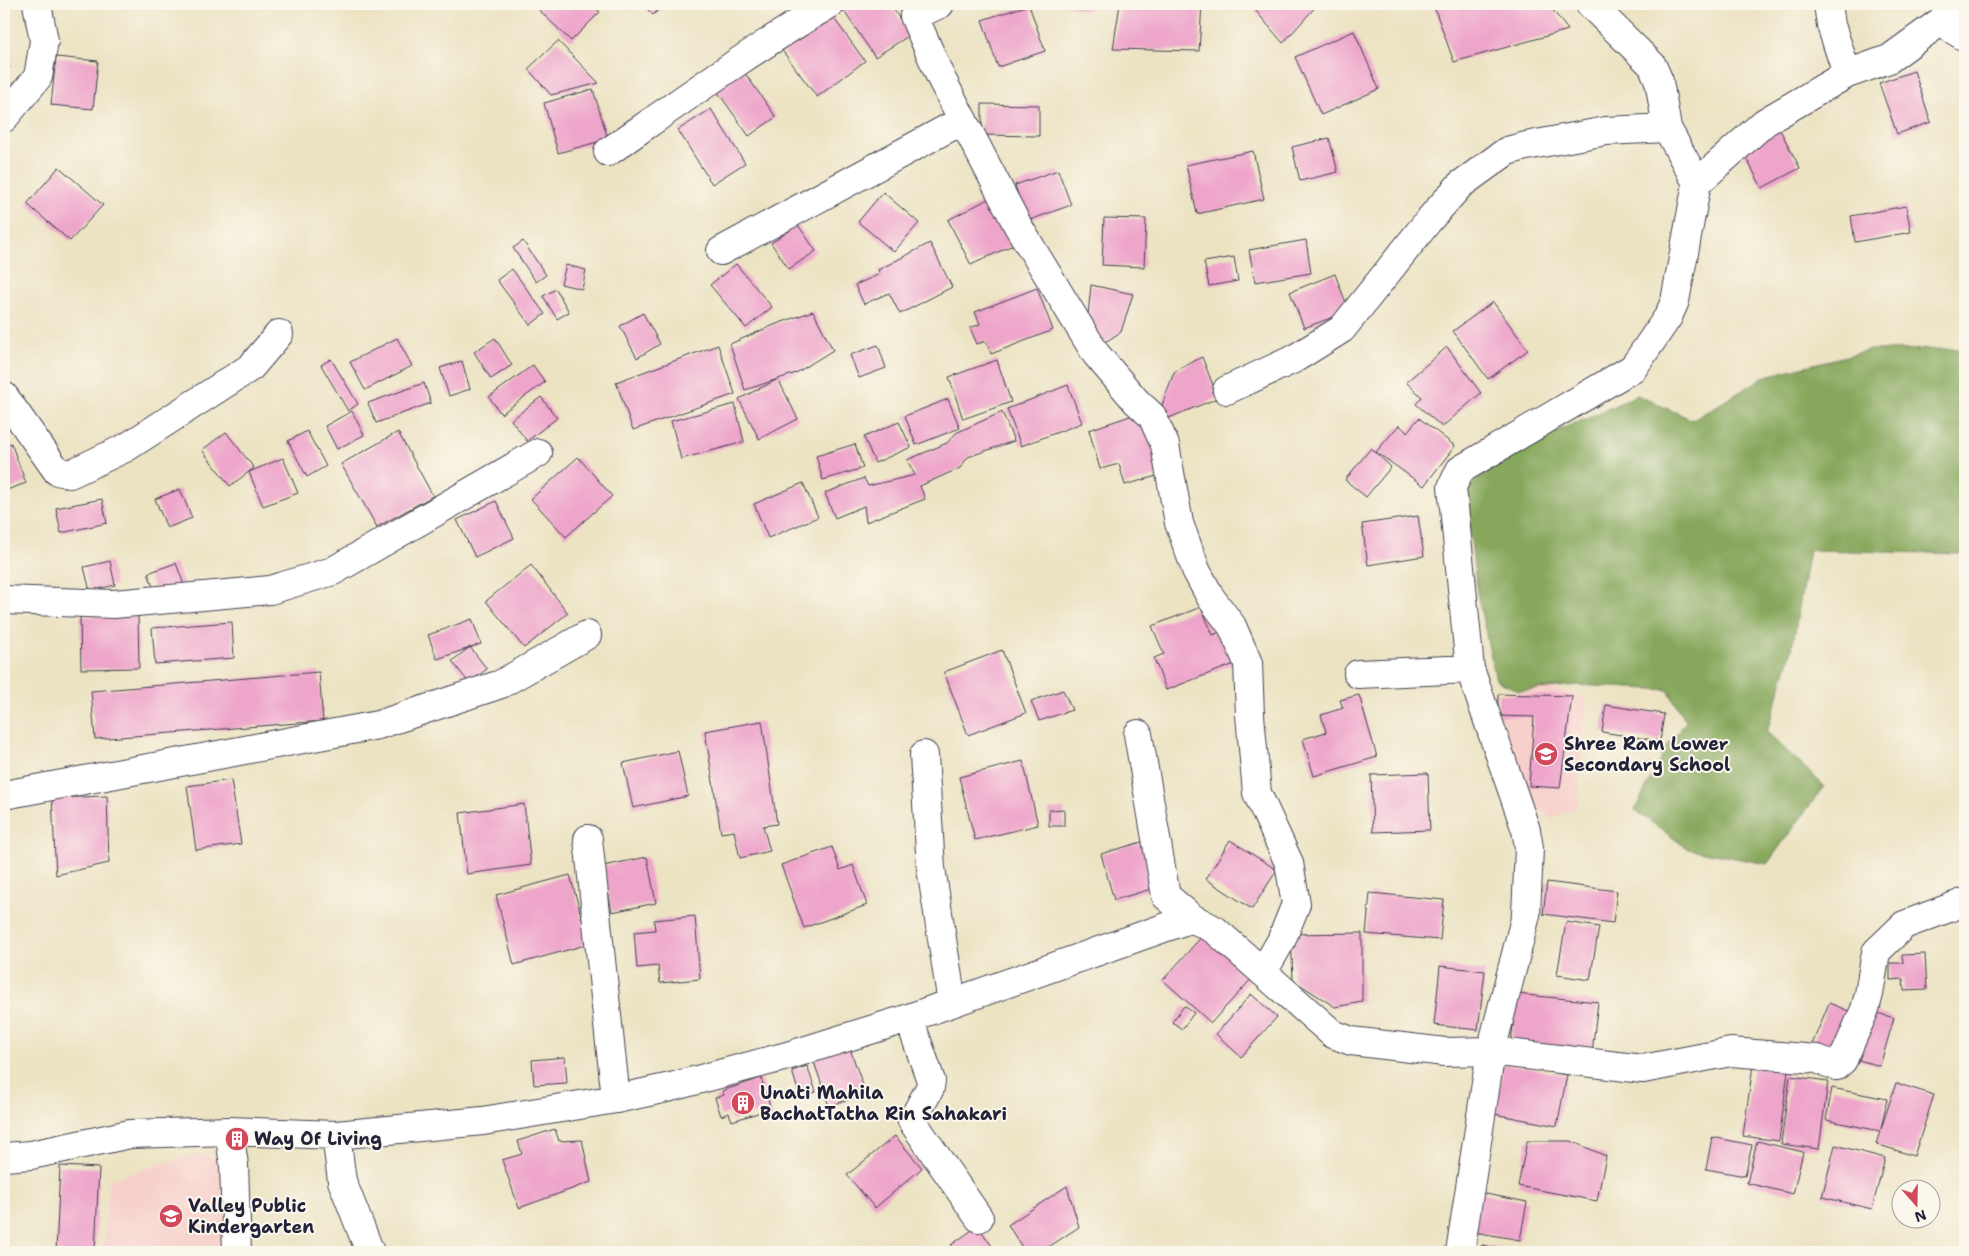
<svg xmlns="http://www.w3.org/2000/svg" width="1969" height="1256" viewBox="0 0 1969 1256" font-family="'Shantell Sans',sans-serif">
<style>
.built{fill:#f7d0cb}
.forest{fill:#87a75c;stroke:#54644c}
.building{fill:#eea5ca}
.lines{fill:none;stroke-linecap:round;stroke-linejoin:round}
.minor-casing{stroke:#403f4f;stroke-width:30}
.minor{stroke:#fff;stroke-width:28}
.labels{text-anchor:middle;stroke-width:4;stroke-linejoin:round;paint-order:stroke}
.poi-label{font-size:18px;font-weight:bold;fill:#22223b;stroke:#fbf7ec;text-anchor:start}
</style>
<rect width="100%" height="100%" fill="#fbf7ec"/>
<filter id="ink" filterUnits="userSpaceOnUse"><feTurbulence type="fractalNoise" baseFrequency=".02" numOctaves="2"/><feDisplacementMap in="SourceGraphic" scale="10" xChannelSelector="R" yChannelSelector="G"/><feConvolveMatrix kernelMatrix="1 2 1 2 8 2 1 2 1" color-interpolation-filters="sRGB"/></filter>
<filter id="wash" filterUnits="userSpaceOnUse"><feTurbulence type="fractalNoise" baseFrequency=".0096" numOctaves="4" result="noise"/><feDisplacementMap in="SourceGraphic" scale="20" xChannelSelector="R" yChannelSelector="G"/><feGaussianBlur stdDeviation="1.12" result="paint"/><feColorMatrix in="noise" values="0 0 0 0 0 0 0 0 0 0 0 0 0 0 0 0 0 1.4 0 .05"/><feComposite in="paint" operator="in"/></filter>
<g filter="url(#wash)">
<rect width="100%" height="100%" fill="#ece3c3"/>
<!-- built -->
<path class="built" d="M1550,688L1586,698L1578,807L1550,819L1523,791L1498,716V694Z
M196,1153L234,1165L237,1252H103L109,1180Z"/>
<!-- forest -->
<path class="forest" d="M1965,349V554L1809,550L1792,649L1767,732L1824,786L1767,864L1688,849L1635,810L1667,746L1686,722L1668,690L1577,685L1519,691L1496,680L1477,593L1465,490L1511,449L1586,419L1637,395L1693,420L1766,376L1870,350Z"/>
<g id="blocks">
<!-- building -->
<path class="building" d="M540,4H589L600,12L571,41L537,8Z
M642,4H665L653,15Z
M839,4H890L910,35L875,57Z
M1066,4H1098L1084,11Z
M1120,4H1202L1199,51L1113,49Z
M1250,4H1318L1283,43Z
M1433,4H1548L1568,30L1454,62Z
M1029,5L1045,51L998,67L982,20Z
M830,13L865,61L817,97L781,49Z
M1354,31L1379,89L1321,115L1295,57Z
M558,41L599,83L551,95L528,69Z
M56,57L98,61L93,109L51,105Z
M4,59L10,68L4,73Z
M739,65L776,117L749,136L712,84Z
M1914,71L1931,122L1897,134L1879,83Z
M593,89L608,139L558,153L544,103Z
M982,104L1039,105V136L982,135Z
M711,109L745,163L712,184L678,130Z
M1779,128L1800,168L1762,188L1741,148Z
M1329,138L1338,172L1300,181L1292,147Z
M1253,151L1264,199L1197,214L1186,165Z
M59,167L103,205L70,241L27,204Z
M1058,170L1071,205L1027,221L1015,185Z
M883,192L919,223L894,252L858,222Z
M996,195L1019,242L971,265L948,220Z
M1906,206L1911,232L1855,242L1851,216Z
M1104,218L1146,219L1144,267L1102,265Z
M798,225L816,251L789,269L771,243Z
M1306,240L1311,273L1255,282L1249,250Z
M523,241L546,275L536,282L513,248Z
M930,243L952,287L900,314L889,293L864,304L855,285L880,274L878,270Z
M1234,257L1238,281L1209,286L1204,262Z
M736,264L772,307L746,328L710,285Z
M566,265L586,270L582,289L561,284Z
M512,269L545,314L530,325L497,280Z
M1335,274L1349,311L1304,328L1290,292Z
M1091,285L1133,294L1121,332L1102,344L1086,335Z
M1037,288L1053,330L991,354L986,341L977,344L970,328L980,324L975,312Z
M556,289L569,312L557,319L543,296Z
M1493,302L1528,350L1488,379L1453,331Z
M813,311L833,350L796,373L745,390L730,344L774,325Z
M643,313L660,344L637,358L620,326Z
M397,338L412,366L365,390L350,362Z
M495,338L512,365L491,379L474,352Z
M718,345L735,394L633,430L616,382Z
M878,345L886,368L859,378L850,355Z
M1447,347L1481,393L1442,427L1416,404L1422,397L1406,382Z
M1202,357L1218,398L1164,420L1161,408L1174,372Z
M331,359L358,404L348,411L321,365Z
M997,360L1011,402L963,419L949,377Z
M462,361L470,389L449,396L440,368Z
M533,365L545,382L501,414L489,397Z
M778,379L798,419L759,439L739,399Z
M424,383L431,403L376,423L368,403Z
M1068,385L1082,423L1021,446L1007,409Z
M541,397L557,418L527,441L511,420Z
M948,399L960,428L916,445L905,416Z
M735,404L744,442L681,459L671,421Z
M352,411L364,435L337,449L325,426Z
M1002,412L1014,441L968,457L960,468L920,486L925,499L866,522L864,506L835,518L825,493L864,478L868,486L915,475L907,460L947,443L956,433Z
M1142,412L1160,475L1125,485L1119,464L1100,469L1089,430Z
M1419,418L1455,446L1424,486L1376,452L1399,425L1407,432Z
M899,422L911,447L875,463L864,437Z
M307,431L326,466L307,477L288,441Z
M226,432L254,468L230,486L202,450Z
M398,432L433,496L377,527L341,464Z
M11,443L26,483L4,491V445Z
M855,444L863,468L823,480L816,456Z
M1371,448L1391,467L1366,497L1345,480Z
M578,457L612,496L566,537L531,499Z
M283,458L298,493L263,506L249,472Z
M803,483L818,517L768,538L754,504Z
M180,489L192,518L167,528L155,499Z
M102,499L107,523L61,533L56,508Z
M496,501L514,538L475,557L457,520Z
M1418,516L1424,556L1368,565L1362,524Z
M110,561L115,585L90,591L84,567Z
M176,563L184,585L156,595L148,573Z
M531,565L568,613L524,648L486,601Z
M1201,607L1213,635L1225,630L1237,663L1166,690L1154,658L1164,654L1152,626Z
M138,615L139,668L81,669L80,616Z
M472,619L481,644L437,659L428,635Z
M232,622L234,658L155,664L152,628Z
M470,647L487,669L469,683L452,661Z
M1002,650L1026,713L968,735L944,672Z
M319,672L323,721L95,739L91,691Z
M1063,690L1072,710L1039,721L1031,701Z
M1498,694L1572,696L1560,788L1529,786L1534,717L1498,716Z
M1359,695L1377,757L1314,776L1303,739L1326,732L1321,715L1343,708L1340,700Z
M1606,705L1664,714L1660,741L1602,732Z
M762,721L777,824L763,826L770,851L740,858L734,831L721,833L705,731Z
M678,751L688,796L633,808L623,763Z
M1023,761L1038,825L975,840L959,777Z
M1428,773L1430,830L1373,832L1371,775Z
M231,780L241,844L196,850L187,786Z
M107,796L109,863L56,875L52,798Z
M524,804L531,865L467,874L460,813Z
M1064,809V826H1049V810Z
M1230,840L1277,870L1252,909L1206,879Z
M1145,841L1158,887L1114,900L1101,854Z
M832,847L840,870L853,865L867,905L804,928L781,865Z
M647,857L656,903L612,912L603,866Z
M570,875L589,944L514,965L496,895Z
M1547,882L1617,891L1613,923L1543,914Z
M1370,893L1444,900L1440,940L1366,934Z
M695,916L700,979L660,983L658,966L637,968L634,932L655,930L654,920Z
M1566,922L1599,927L1590,980L1557,975Z
M1362,933V1002L1335,1007L1293,980L1291,934Z
M1204,934L1253,977L1211,1023L1163,980Z
M1925,954L1927,990L1904,991L1903,979L1890,980V963H1903L1902,955Z
M1964,965H1965V983L1961,982Z
M1440,966L1485,971L1478,1030L1434,1025Z
M1251,994L1277,1017L1241,1057L1216,1034Z
M1516,994L1598,1002L1592,1052L1511,1044Z
M1829,1003L1856,1014L1838,1058L1811,1047Z
M1184,1006L1194,1013L1182,1029L1172,1022Z
M1870,1011L1894,1018L1880,1066L1855,1059Z
M849,1046L866,1094L829,1106L813,1059Z
M565,1057L567,1083L534,1085L532,1060Z
M1754,1058L1789,1063L1779,1141L1743,1136Z
M1504,1064L1567,1075L1557,1126L1494,1114Z
M807,1066L816,1092L800,1097L792,1071Z
M1790,1076L1828,1081L1819,1149L1781,1144Z
M761,1078L771,1109L732,1121L729,1113L721,1116L715,1098L724,1095L722,1091Z
M1896,1083L1934,1095L1914,1156L1876,1144L1880,1131L1826,1120L1832,1088L1887,1099L1881,1129Z
M555,1129L559,1141L582,1140L591,1182L519,1208L502,1160L522,1154L518,1141Z
M895,1136L922,1168L875,1208L847,1175Z
M1712,1137L1752,1145L1745,1176L1706,1169Z
M1527,1141H1571L1606,1156L1597,1201L1518,1186Z
M1757,1141L1803,1152L1793,1194L1747,1183Z
M1835,1145L1885,1158L1872,1209L1822,1197Z
M60,1166L99,1168L95,1252H56Z
M1067,1186L1079,1227L1041,1252H1025L1008,1225Z
M1481,1193L1527,1202L1520,1240L1474,1232Z
M978,1226L996,1252H957L951,1245Z
M1482,1245L1507,1249L1506,1252H1480Z"/>
</g>
</g>
<g filter="url(#ink)">
<use href="#blocks" fill-opacity="0" stroke="#403f4f" stroke-width="1"/>
<g class="lines">
<!-- minor casing -->
<g class="minor-casing">
<path id="minor" d="M940,4L914,16L940,76L1018,226L1096,354L1136,401L1152,416L1165,445L1179,523L1196,570L1211,598L1232,626L1248,663L1250,715L1257,793L1289,863L1296,904L1281,941L1263,972
M1590,4L1652,65L1659,81L1667,128L1697,183
M1828,4L1831,25L1847,74
M1940,22L1965,37
M4,118L38,77L44,41L37,4
M608,152C681,101 753,49 830,4
M721,251L963,120
M1227,390L1294,359L1342,329L1429,220L1460,185L1507,151L1526,146L1606,131L1667,128
M4,396L57,471L70,474L127,447L251,367L279,334
M4,600L114,604L270,590L333,571L538,453
M1358,674L1470,669
M1138,734L1166,896L1192,918
M924,755L931,868L952,1003
M4,795L378,725L501,684L587,635
M588,839L616,1099
M909,1018L931,1081L930,1088L912,1121L979,1218
M229,1131L234,1165L237,1252
M336,1135L342,1181L370,1252
M4,1157L31,1155L130,1134L229,1131L336,1135L483,1121L616,1099L671,1087L787,1056L909,1018L1192,918L1215,930L1333,1034L1351,1041L1445,1052L1491,1051L1643,1069L1731,1052L1817,1059L1836,1066L1843,1060L1865,1009L1869,994L1876,952L1904,925L1965,902
M1460,1252L1491,1051L1526,915L1529,848L1526,830L1470,669L1452,487L1460,470L1633,368L1668,317L1675,301L1697,183L1765,122L1847,74L1889,59L1940,22L1957,4"/>
</g>
<!-- minor -->
<use href="#minor" class="minor"/>
</g>
</g>
<!-- icons -->
<defs>
<g id="school-disc" transform="scale(1.25)"><circle r="9.5" fill="#d1495b" stroke="#fbf7ec"/><path d="M0-5L7-2L0 1L-7-2ZM-4 1L0 2.5L4 1V4Q0 6-4 4Z" fill="#fff"/></g>
<g id="building-disc" transform="scale(1.25)"><circle r="9.5" fill="#d1495b" stroke="#fbf7ec"/><path d="M-4-6H4V6H1V3H-1V6H-4ZM-2.5-4.3h1.7v1.8h-1.7ZM.8-4.3h1.7v1.8H.8ZM-2.5-1h1.7V.8h-1.7ZM.8-1h1.7V.8H.8Z" fill="#fff"/></g>
</defs>
<g fill-rule="evenodd">
<use href="#school-disc" x="1546" y="754"/>
<use href="#building-disc" x="743" y="1103"/>
<use href="#building-disc" x="237" y="1139"/>
<use href="#school-disc" x="171" y="1216"/>
</g>
<g class="labels">
<!-- poi labels -->
<g class="poi-label">
<text x="1564" y="750">Shree Ram Lower<tspan x="1564" dy="21">Secondary School</tspan></text>
<text x="760" y="1099">Unati Mahila<tspan x="760" dy="21">BachatTatha Rin Sahakari</tspan></text>
<text x="254" y="1145">Way Of Living</text>
<text x="188" y="1212">Valley Public<tspan x="188" dy="21">Kindergarten</tspan></text>
</g>
</g>
<!-- margin -->
<rect width="1969" height="1256" fill="none" stroke="#fbf7ec" stroke-width="20"/>
<!-- north arrow -->
<g transform="translate(1916 1204) rotate(160)"><circle r="24" fill="#fbf7ec" stroke="#a4a2a5"/>
<path d="M0-4L9 19L0 12L-9 19Z" fill="#d1495b"/>
<text y="-8" font-size="14" font-weight="bold" text-anchor="middle" fill="#22223b">N</text>
</g>
</svg>
